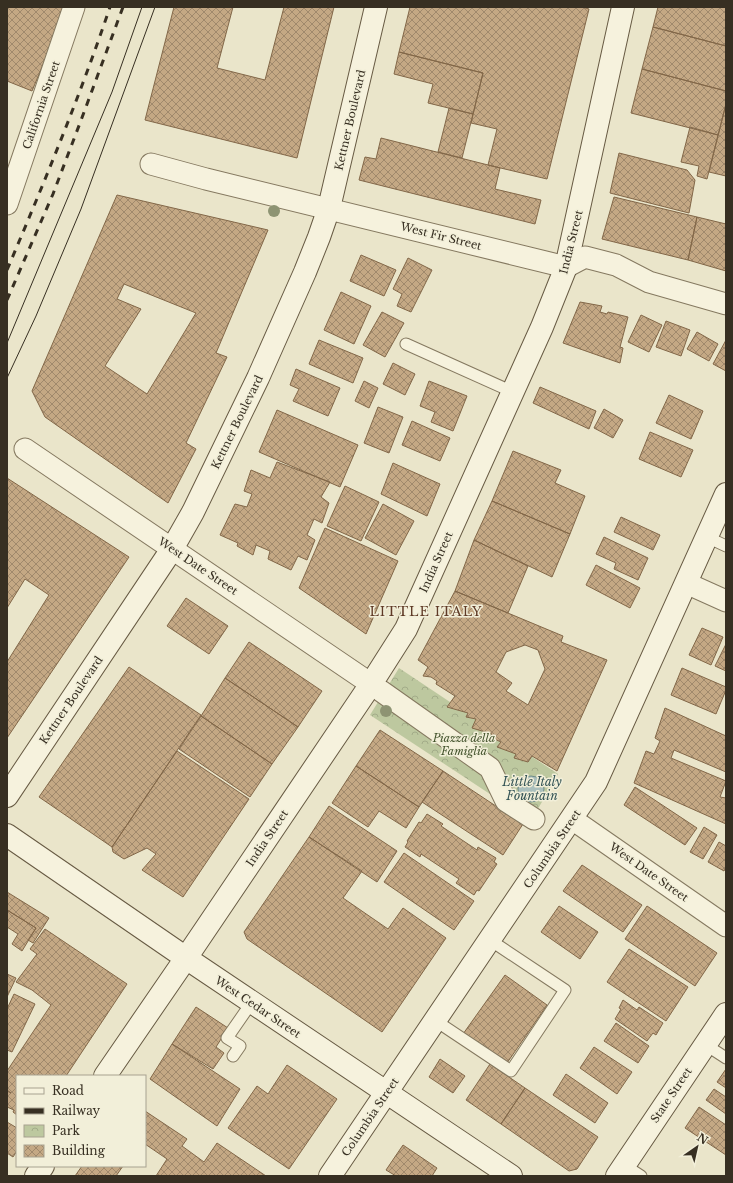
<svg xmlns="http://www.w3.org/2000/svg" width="733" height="1183" viewBox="0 0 733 1183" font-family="'Libre Baskerville',serif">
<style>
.park{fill:url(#park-crowns)}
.water{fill:url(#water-waves);stroke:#718d8a}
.building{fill:url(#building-cross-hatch);stroke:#826748;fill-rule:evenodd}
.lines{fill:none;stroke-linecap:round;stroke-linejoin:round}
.lane-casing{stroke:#857960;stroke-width:13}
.street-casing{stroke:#857960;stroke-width:23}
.secondary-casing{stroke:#675a43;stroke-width:24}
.lane{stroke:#f6f2dd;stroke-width:11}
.street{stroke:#f6f2dd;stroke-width:21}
.secondary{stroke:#f6f2dd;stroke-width:22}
.tram{stroke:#372f22;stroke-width:1}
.rail{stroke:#372f22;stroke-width:3;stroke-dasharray:7 7;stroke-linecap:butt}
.tree{fill:#8e9473}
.labels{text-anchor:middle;stroke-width:3;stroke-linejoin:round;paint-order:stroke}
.street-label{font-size:11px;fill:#372f22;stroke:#f2efd9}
.park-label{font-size:11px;font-style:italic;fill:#42522b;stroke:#f2efd9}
.water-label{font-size:12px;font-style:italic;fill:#335355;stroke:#f2efd9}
.quarter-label{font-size:13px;letter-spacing:1px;fill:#5f3a26;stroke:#f2efd9}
</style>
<defs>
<pattern id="park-crowns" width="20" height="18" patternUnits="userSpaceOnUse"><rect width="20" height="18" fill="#bdc89f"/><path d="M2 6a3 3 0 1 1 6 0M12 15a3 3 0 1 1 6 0" fill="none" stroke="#a3ac89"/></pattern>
<pattern id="water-waves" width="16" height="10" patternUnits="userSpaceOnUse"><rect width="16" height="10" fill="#aabfbc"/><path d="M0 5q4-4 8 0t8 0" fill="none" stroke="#8b9c98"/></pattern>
<pattern id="building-cross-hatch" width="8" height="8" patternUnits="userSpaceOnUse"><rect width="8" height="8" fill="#c4a884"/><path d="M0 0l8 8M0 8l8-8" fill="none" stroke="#a0896c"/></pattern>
</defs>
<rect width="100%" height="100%" fill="#eae5ca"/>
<!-- park -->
<path class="park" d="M399,668L558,774L531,821L370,715Z"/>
<!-- water -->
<path class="water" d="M518 789a13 13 0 1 1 26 0a13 13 0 1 1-26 0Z"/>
<!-- building -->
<path class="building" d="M7,7H67L32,91L7,81Z
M174,7H233L217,68L265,80L284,7H334L297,158L145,120Z
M410,7H582L589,9L547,179L488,165L497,129L471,123L483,73L399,52Z
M658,7H726V46L653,27Z
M653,27L726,46V91L642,69Z
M399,52L483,73L473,114L428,103L433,84L394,74Z
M642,69L726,91V104L718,135L631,113Z
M726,104V176L709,172Z
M449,108L473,114L462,158L438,152Z
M690,127L718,135L707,179L697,176L699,166L681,162Z
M381,138L500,168L495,189L541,200L535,224L359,180L365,157L376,159Z
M619,153L687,170L695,180L689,213L610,193Z
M117,195L268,230L216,353L227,357L186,443L196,449L168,503L45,417L32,391ZM124,284L196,313L147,394L105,366L141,309L117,299Z
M614,197L697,217L688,260L602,239Z
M697,217L726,224V271L688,260Z
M361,255L396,270L384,296L350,281Z
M408,258L432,270L411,312L397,306L402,294L393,289Z
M341,292L371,306L354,344L324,330Z
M580,302L602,306L600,312L607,314L608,312L628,317L620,347L623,348L620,363L563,343Z
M382,312L404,323L385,357L363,345Z
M641,315L662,325L649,352L628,342Z
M666,321L690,330L681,356L656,347Z
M697,332L718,344L709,361L687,349Z
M319,340L363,358L353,383L309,364Z
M726,340V371L713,364Z
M393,363L415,374L405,395L383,384Z
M296,369L340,388L328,416L293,401L299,389L290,385Z
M364,381L378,388L369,408L355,401Z
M429,381L467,396L453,431L431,422L435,412L420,406Z
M540,387L596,411L589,429L533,403Z
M669,395L703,411L691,439L656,423Z
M378,407L403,417L389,453L364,443Z
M604,409L623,420L613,438L594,428Z
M277,410L358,445L340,487L259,452Z
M412,421L450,438L440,461L402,445Z
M650,432L693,450L681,477L639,459Z
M513,451L561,470L555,483L585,496L570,534L492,501Z
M277,462L330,482L321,497L329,503L322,523L314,519L307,535L315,540L307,560L298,556L291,570L268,559L270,551L256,545L253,555L237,546L238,543L220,535L235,504L247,507L252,494L244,491L251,470L270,478Z
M393,463L440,484L427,516L381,494Z
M7,478L129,557L7,738V662L49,595L25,579L7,608Z
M345,486L379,502L361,541L327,526Z
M492,501L570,534L552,577L474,540Z
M383,504L414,521L396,555L365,538Z
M621,517L660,535L653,550L614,532Z
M325,528L398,561L366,634L299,588Z
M604,537L648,558L638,580L614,569L616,563L596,554Z
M474,540L528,566L508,613L455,591Z
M596,565L640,588L630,608L586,585Z
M455,591L563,636L561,642L607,660L557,771L532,756L528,762L514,758L516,754L497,747L501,742L490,737L492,734L472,728L476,719L466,717L468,713L447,707L455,696L436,684L437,681L431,677L423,676L428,667L418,660ZM525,645L538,650L545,669L528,705L506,691L512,683L496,672L506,652Z
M186,598L228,626L209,654L167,626Z
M702,628L723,637L711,665L689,655Z
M249,642L322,691L298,727L225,678Z
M726,644V671L715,666Z
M129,667L201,715L112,847L39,797Z
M682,668L726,687V690L716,714L671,695Z
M225,678L298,727L272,764L201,716Z
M665,708L726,736V772L674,750L671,758L726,781L720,797L726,798V824L634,783L646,751L654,754L660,741L655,738Z
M201,716L272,764L250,797L179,749Z
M380,730L443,771L419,807L356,766Z
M177,751L249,799L183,897L142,870L156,854L147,848L124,859L113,852L112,847Z
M356,766L419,807L406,828L379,811L368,827L332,803Z
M443,771L523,824L503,855L422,802Z
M635,787L697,828L685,845L624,805Z
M329,806L397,851L377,882L309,837Z
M427,814L443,824L441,826L477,850L478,847L496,858L494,862L497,864L479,891L477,890L474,895L456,883L459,879L421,854L420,857L405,847L408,842L407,841L419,822L421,823Z
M704,827L717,835L703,859L690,852Z
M309,837L362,871L343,898L388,929L403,908L446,938L382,1032L247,939L244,932Z
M719,842L726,846V867L724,871L708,862Z
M404,853L474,901L454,930L384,882Z
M582,865L642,905L623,932L563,891Z
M7,892L49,918L33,943L28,940L36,928L7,910Z
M559,906L598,932L580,959L541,932Z
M647,906L717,953L695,986L625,939Z
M7,910L36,928L22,951L12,944L18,934L7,927Z
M45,929L127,984L66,1076H17V1115L13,1112L14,1110L7,1107V1091L11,1093L7,1090V1071L51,1005L32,990L16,982L37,954L30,949Z
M629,949L688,987L666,1021L607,982Z
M7,974L16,978L7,997Z
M505,975L547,1005L507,1063L463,1034Z
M14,994L35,1004L12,1052L7,1050V1009Z
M623,1000L637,1010L639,1007L663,1023L656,1035L653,1033L647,1041L615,1019L621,1009L619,1008Z
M196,1007L228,1028L216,1047L224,1053L213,1069L172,1044Z
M616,1023L649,1046L638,1063L604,1041Z
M172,1044L240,1089L217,1126L150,1079Z
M594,1047L632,1072L617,1094L580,1068Z
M440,1059L465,1076L453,1093L429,1077Z
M490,1064L525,1088L501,1124L466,1100Z
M287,1065L337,1099L289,1169L228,1128L257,1086L268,1094Z
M726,1069V1088L717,1082Z
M566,1074L608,1103L595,1123L553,1095Z
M525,1088L598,1137L577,1169L569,1171L501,1124Z
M714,1089L726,1097V1114L706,1100Z
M699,1107L726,1125V1155L685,1128Z
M145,1111L187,1139L182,1146L204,1162L217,1143L266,1176H156L167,1159L145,1144Z
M7,1122L17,1128V1151L13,1157L7,1153Z
M403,1145L437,1168L432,1176H396L386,1170Z
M82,1166H123L116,1176H75Z"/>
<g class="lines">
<!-- lane casing -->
<g class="lane-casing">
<path id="lane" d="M406,344L513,392
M707,537L726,546
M436,1021L511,1071L565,990L490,940
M706,1045L726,1058
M233,1056L240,1046L227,1038L252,1002
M624,1165L641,1176"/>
</g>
<!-- street casing -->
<g class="street-casing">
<path id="street" d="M151,164L206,179L566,267L585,257L616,265L649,282L726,304
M7,204L74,7
M25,449L371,684
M686,583L726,601
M381,691L490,768L506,801L534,819
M572,819L726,926"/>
</g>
<!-- secondary casing -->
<g class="secondary-casing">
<path id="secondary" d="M7,796L172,549L193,512L258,378L305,272L319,237L329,208L376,7
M7,835L186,958L511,1176
M105,1076L186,958L371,684L406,629L542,327L566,267L623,7
M36,1176L43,1166
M330,1176L596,782L726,494
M617,1176L726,1014"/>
</g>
<!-- lane -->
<use href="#lane" class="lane"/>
<!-- street -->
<use href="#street" class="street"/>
<!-- secondary -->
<use href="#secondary" class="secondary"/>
<!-- tram -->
<path class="tram" d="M7,343L112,92L142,7
M7,378L36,316L81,209L155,7"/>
<!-- rail -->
<path class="rail" d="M7,270C44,183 80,96 110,7
M7,300L53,194L80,123L123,7"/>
</g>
<!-- trees -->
<g class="tree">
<circle cx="274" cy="211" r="6"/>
<circle cx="386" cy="711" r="6"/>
</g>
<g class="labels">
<!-- street labels -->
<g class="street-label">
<text transform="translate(41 105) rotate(-71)" y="4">California Street</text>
<text transform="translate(350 120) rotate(-77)" y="4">Kettner Boulevard</text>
<text transform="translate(441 236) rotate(14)" y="4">West Fir Street</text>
<text transform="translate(571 242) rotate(-76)" y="4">India Street</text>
<text transform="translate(237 422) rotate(-64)" y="4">Kettner Boulevard</text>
<text transform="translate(436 562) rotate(-66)" y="4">India Street</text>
<text transform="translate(198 566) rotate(34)" y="4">West Date Street</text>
<text transform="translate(71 700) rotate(-56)" y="4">Kettner Boulevard</text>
<text transform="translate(267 838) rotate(-56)" y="4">India Street</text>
<text transform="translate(552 849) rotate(-56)" y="4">Columbia Street</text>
<text transform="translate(649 872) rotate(35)" y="4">West Date Street</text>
<text transform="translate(258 1007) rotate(34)" y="4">West Cedar Street</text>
<text transform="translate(671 1095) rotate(-56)" y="4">State Street</text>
<text transform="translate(370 1117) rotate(-56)" y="4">Columbia Street</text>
</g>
<!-- park labels -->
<g class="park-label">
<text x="464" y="742">Piazza della<tspan x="464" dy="13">Famiglia</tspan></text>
</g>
<!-- water labels -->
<g class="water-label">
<text x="532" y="786">Little Italy<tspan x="532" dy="14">Fountain</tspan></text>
</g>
<!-- quarter labels -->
<g class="quarter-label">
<text x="426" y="616">LITTLE ITALY</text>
</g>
</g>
<!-- border -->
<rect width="733" height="1183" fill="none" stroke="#372f22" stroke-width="16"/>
<!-- legend -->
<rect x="16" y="1075" width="130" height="92" fill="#f2efd9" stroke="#a7a290"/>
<rect x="24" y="1088" width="20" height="6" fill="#f6f2dd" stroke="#a7a290"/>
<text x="52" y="1095" font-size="12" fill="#372f22">Road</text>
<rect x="24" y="1108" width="20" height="6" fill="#372f22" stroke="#a7a290"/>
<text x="52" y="1115" font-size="12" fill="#372f22">Railway</text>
<rect x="24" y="1125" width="20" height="12" fill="url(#park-crowns)" stroke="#a7a290"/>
<text x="52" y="1135" font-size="12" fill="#372f22">Park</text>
<rect x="24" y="1145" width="20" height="12" fill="url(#building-cross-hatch)" stroke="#a7a290"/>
<text x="52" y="1155" font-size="12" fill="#372f22">Building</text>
<!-- north arrow -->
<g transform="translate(697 1147) rotate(34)" stroke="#f2efd9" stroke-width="3" paint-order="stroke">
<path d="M0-3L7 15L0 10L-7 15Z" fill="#372f22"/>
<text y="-6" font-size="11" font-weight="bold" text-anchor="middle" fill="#372f22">N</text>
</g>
</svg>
